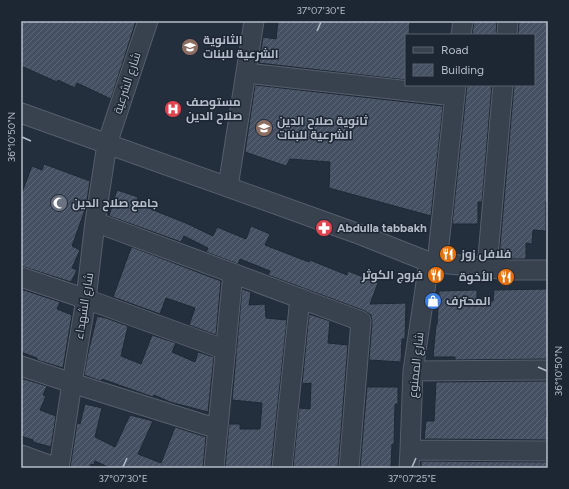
<svg xmlns="http://www.w3.org/2000/svg" width="569" height="489" viewBox="0 0 569 489" font-family="Figtree,Cairo,sans-serif">
<style>
.building{fill:url(#building-hatch);stroke:#1f2835}
.lines{fill:none;stroke-linecap:round;stroke-linejoin:round}
.minor-casing{stroke:#565f6c;stroke-width:21}
.minor{stroke:#38414e;stroke-width:19}
.ticks{fill:none;stroke:#b4bcc9;stroke-width:1.5}
.labels{text-anchor:middle;stroke-width:3;stroke-linejoin:round;paint-order:stroke}
.poi-label{font-size:12px;font-weight:bold;fill:#b4bcc9;stroke:#1d2633;text-anchor:start}
.street-label{font-size:12px;fill:#b4bcc9;stroke:#1d2633}
.neatline{fill:none;stroke:#b4bcc9;stroke-width:1.5}
.ticks-label{font-size:10px;text-anchor:middle;fill:#b4bcc9}
</style>
<defs>
<pattern id="building-hatch" width="6" height="6" patternUnits="userSpaceOnUse"><rect width="6" height="6" fill="#455162"/><path d="M-1 1l2-2M0 6l6-6M5 7l2-2" fill="none" stroke="#5d6877"/></pattern>
</defs>
<rect width="100%" height="100%" fill="#242f3e"/>
<!-- building -->
<path class="building" d="M21,21H136L111,99L77,83L75,88L58,80L57,82L21,66Z
M278,21L410,22L409,35H406V80L259,63L263,37L276,39Z
M474,21H497L496,35H472Z
M519,21H548V202H546V231L533,230L532,244L526,243V259H511L499,258L514,85H534V35H518Z
M255,85L443,106L431,216L329,188L330,162L290,159L286,166L245,152Z
M467,85H492L482,202H478V224H452Z
M44,164L90,181L86,207L72,246L80,250L72,268L77,270L71,282L21,266V195L32,166L42,170Z
M117,190L138,197L136,203L188,224L213,236L217,227L246,239L251,226L270,234L265,245L309,262L310,260L347,275L348,271L378,283L370,304L406,303L405,339H402L401,362L369,360L372,322L371,315L365,311L268,275L270,271L240,259L238,264L206,252L208,248L184,236L181,242L109,216Z
M132,247L221,281L216,335L189,325L195,308L166,298L160,314L113,297L131,248Z
M21,289L60,302L57,309L72,315L63,368L37,360V358L21,352Z
M242,289L251,292L249,305L265,304L266,318L287,320L271,468H225L229,424H240V429H260L262,403L232,400Z
M548,289V359L455,360V357H433L436,325H437L439,291L477,290V301H493L494,290Z
M309,314L330,321L328,343L348,345L338,468L293,467L299,408L310,409L311,383L302,384Z
M97,316L106,318L128,326L121,356L141,364L152,335L176,343L172,352L195,362L198,352L214,357L208,412L170,402L154,395L153,397L102,379L101,381L84,375L88,353Z
M21,378L47,386L43,395L46,396L40,410L56,416L51,447L33,442V440L21,436Z
M548,381L546,417H548V440L424,439L426,421H434L436,382Z
M367,387H398V404H395L394,445L392,444L391,468L360,467Z
M85,404L102,408L95,437L115,447L130,415L153,421L138,454L161,463L175,427L206,437L203,468H110L95,461L94,465L91,464L90,468H70L77,423L80,424Z
M421,461L548,462V468H421Z"/>
<g class="lines">
<!-- minor casing -->
<g class="minor-casing">
<path id="minor" d="M461,35L463,21
M507,35L508,21
M246,73L455,96
M21,113L356,233L429,262L510,270H548
M228,187L254,21
M95,222L361,321L349,468
M437,263L456,85
M487,268L503,85
M21,277L86,299L226,350
M21,366L72,383L218,429
M413,371L548,370
M410,450L548,451
M21,455L57,468
M59,468L72,383L86,299L95,222L107,144L148,21
M214,468L233,273
M282,468L300,298
M409,468L410,450L413,371L429,262"/>
</g>
<!-- minor -->
<use href="#minor" class="minor"/>
</g>
<!-- ticks -->
<path class="ticks" d="M317,31L321,22M22,137L31,141M538,367L547,371M123,467L127,458M412,467L416,458"/>
<!-- icons -->
<defs>
<g id="school-disc" transform="scale(0.9)"><circle r="9.5" fill="#8d6e63" stroke="#1d2633"/><path d="M0-5L7-2L0 1L-7-2ZM-4 1L0 2.5L4 1V4Q0 6-4 4Z" fill="#fff"/></g>
<g id="hospital-disc" transform="scale(0.9)"><circle r="9.5" fill="#e0444e" stroke="#1d2633"/><path d="M-5-5h3v3.5h4V-5h3V5h-3V1.5h-4V5h-3Z" fill="#fff"/></g>
<g id="mosque-disc" transform="scale(0.9)"><circle r="9.5" fill="#6b7280" stroke="#1d2633"/><path d="M3.5-4.9A6 6 0 1 0 3.5 4.9A5 5 0 1 1 3.5-4.9Z" fill="#fff"/></g>
<g id="pharmacy-disc" transform="scale(0.9)"><circle r="9.5" fill="#e0444e" stroke="#1d2633"/><path d="M-2-6h4v4h4v4h-4v4h-4v-4h-4v-4h4Z" fill="#fff"/></g>
<g id="restaurant-disc" transform="scale(0.9)"><circle r="9.5" fill="#e8710a" stroke="#1d2633"/><path d="M-5-6h1v4h1v-4h1v4h1v-4h1v5L-1.5 .5V6h-2V.5L-5-1ZM5-6V6H3V1.5H1.5Q1.5-4 5-6Z" fill="#fff"/></g>
<g id="shop-disc" transform="scale(0.9)"><circle r="9.5" fill="#3f7fe0" stroke="#1d2633"/><path d="M-5-2.5h2.3a2.7 3.5 0 0 1 5.4 0H5L5.5 6h-11ZM-1.5-2.5h3a1.5 2.3 0 0 0-3 0Z" fill="#fff"/></g>
</defs>
<g fill-rule="evenodd">
<use href="#school-disc" x="190" y="47"/>
<use href="#hospital-disc" x="173" y="109"/>
<use href="#school-disc" x="264" y="128"/>
<use href="#mosque-disc" x="59" y="203"/>
<use href="#pharmacy-disc" x="324" y="228"/>
<use href="#restaurant-disc" x="448" y="254"/>
<use href="#restaurant-disc" x="436" y="275"/>
<use href="#restaurant-disc" x="506" y="277"/>
<use href="#shop-disc" x="433" y="301"/>
</g>
<g class="labels">
<!-- poi labels -->
<g class="poi-label">
<text x="203" y="44">الثانوية<tspan x="203" dy="14">الشرعية للبنات</tspan></text>
<text x="186" y="106">مستوصف<tspan x="186" dy="14">صلاح الدين</tspan></text>
<text x="277" y="125">ثانوية صلاح الدين<tspan x="277" dy="14">الشرعية للبنات</tspan></text>
<text x="72" y="207">جامع صلاح الدين</text>
<text x="337" y="232">Abdulla tabbakh</text>
<text x="461" y="258">فلافل زوز</text>
<text x="423" y="279" text-anchor="end">فروج الكوثر</text>
<text x="493" y="281" text-anchor="end">الأخوة</text>
<text x="446" y="305">المحترف</text>
</g>
<!-- street labels -->
<g class="street-label">
<text transform="translate(127 83) rotate(-72)" y="4">شارع الشرعية</text>
<text transform="translate(84 306) rotate(-81)" y="4">شارع الشهداء</text>
<text transform="translate(416 365) rotate(-84)" y="4">شارع الممنوع</text>
</g>
</g>
<!-- border -->
<rect width="569" height="489" fill="none" stroke="#1d2633" stroke-width="44"/>
<!-- legend -->
<rect x="405" y="34" width="130" height="52" fill="#1d2633" stroke="#59626f"/>
<rect x="413" y="47" width="20" height="6" fill="#38414e" stroke="#59626f"/>
<text x="441" y="54" font-size="12" fill="#b4bcc9">Road</text>
<rect x="413" y="64" width="20" height="12" fill="url(#building-hatch)" stroke="#59626f"/>
<text x="441" y="74" font-size="12" fill="#b4bcc9">Building</text>
<rect x="22" y="22" width="525" height="445" class="neatline"/>
<g class="ticks-label">
<text x="321" y="14">37°07'30"E</text>
<text transform="translate(11 137) rotate(-90)" y="4">36°10'50"N</text>
<text transform="translate(558 371) rotate(-90)" y="4">36°10'50"N</text>
<text x="123" y="482">37°07'30"E</text>
<text x="412" y="482">37°07'25"E</text>
</g>
</svg>
